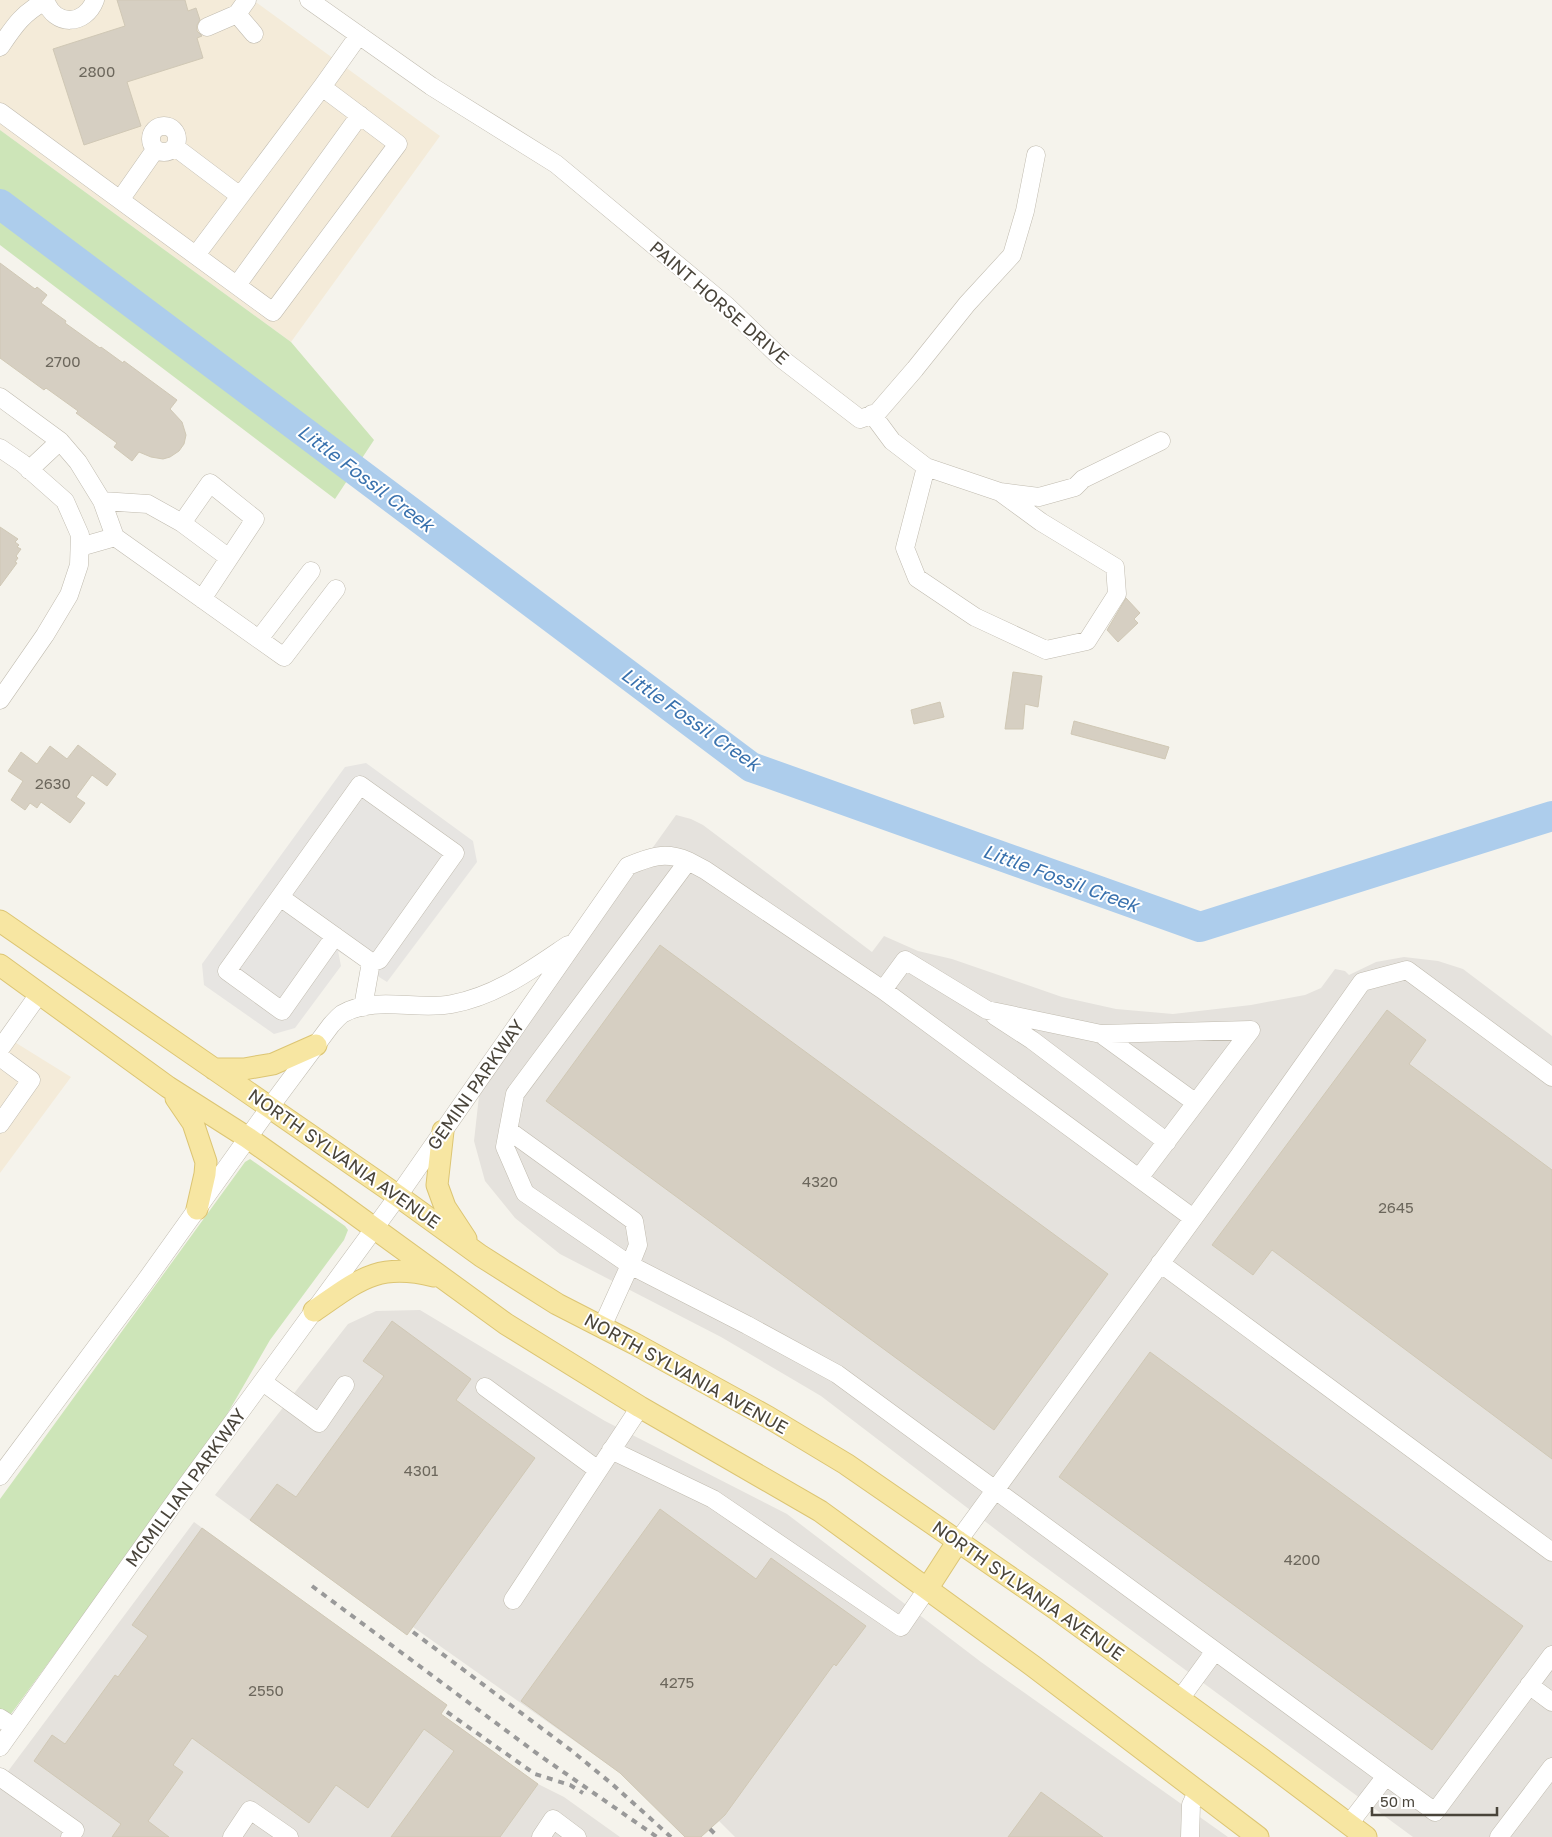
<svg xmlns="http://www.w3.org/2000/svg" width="1552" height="1837" viewBox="0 0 1552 1837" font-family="'Golos Text',sans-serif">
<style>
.commercial{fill:#f4ebd9}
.industrial{fill:#e5e2dd}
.green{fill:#cde5b8}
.parking{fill:#e7e5e2}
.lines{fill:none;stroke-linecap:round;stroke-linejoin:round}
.river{stroke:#adcdec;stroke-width:30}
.building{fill:#d6cfc2;stroke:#d0c8b5}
.minor-casing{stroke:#c0bbaf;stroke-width:19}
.major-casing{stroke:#dcc573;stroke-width:23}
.minor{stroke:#fff;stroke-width:18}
.major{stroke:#f7e6a2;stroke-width:21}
.rail{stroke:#999;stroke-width:4;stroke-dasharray:6 6;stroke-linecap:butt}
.labels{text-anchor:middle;stroke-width:4;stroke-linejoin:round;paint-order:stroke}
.number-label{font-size:15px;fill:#6c675c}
.street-label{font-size:18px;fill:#49443a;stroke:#fff}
.water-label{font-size:19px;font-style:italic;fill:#3a72ae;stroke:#fff}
</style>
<rect width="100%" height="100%" fill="#f5f3ec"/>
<!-- commercial -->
<path class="commercial" d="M0,0H253L440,136L291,342L0,130Z
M0,1033L71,1077L0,1173Z"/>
<!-- industrial -->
<path class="industrial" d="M676,815L691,819L703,825L872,952L884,936L918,951L952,959L1062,997L1116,1009L1173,1014L1251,1005L1305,995L1321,988L1335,969L1345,971L1349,975L1376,962L1404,957L1438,961L1463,969L1552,1036V1837H1413L1029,1555L821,1396L721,1337L560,1254L515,1218L485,1181L474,1141L479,1096L490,1076Z
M420,1310L605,1421L787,1514L981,1662L1228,1837H735L719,1821L701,1837H685L620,1773L413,1627L407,1635L215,1495L348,1324L376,1311Z
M194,1522L447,1705L439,1716L455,1727L457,1725L538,1784L564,1797L620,1837H0V1782Z"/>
<!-- green -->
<path class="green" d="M0,130L291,342L374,440L335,499L0,245Z
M250,1159L345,1226L348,1230L344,1240L270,1340L215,1435L0,1729V1499L245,1162Z"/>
<!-- parking -->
<path class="parking" d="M366,763L473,841L477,862L387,982L338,951L341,966L295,1028L274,1034L204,985L202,964L345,767Z"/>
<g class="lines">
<!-- river -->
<path class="river" d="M0,204L751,767L1200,927L1552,816"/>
</g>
<!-- building -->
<path class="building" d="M117,0H185L188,11L196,8L200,20L197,25V31L202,36L197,38L203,58L127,82L141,126L84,145L53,49L125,26Z
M0,263L35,289L37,287L47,295L41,303L66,321L65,323L100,348L101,347L123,363L124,361L177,400L170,409L182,422L186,435L184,444L179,451L170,457L163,459L151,457L139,452L132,461L114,447L117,443L76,413L78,411L46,388L44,390L0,358Z
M0,527L18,539L15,542L19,545L17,547L21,549L16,556L18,558L15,562L17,563L0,586Z
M1126,598L1140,613L1134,619L1138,623L1118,642L1107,630Z
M1013,672L1042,676L1038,707L1025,704L1023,729H1005Z
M940,702L944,717L914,724L911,710Z
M1074,721L1169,747L1165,759L1071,734Z
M78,745L116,774L107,786L92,775L76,797L85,803L70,823L41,802L37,808L30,803L25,810L11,800L23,781L8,771L21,752L37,764L50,746L67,759Z
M660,945L1108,1274L994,1430L546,1101Z
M1387,1010L1426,1040L1409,1064L1552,1170V1459L1272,1250L1253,1275L1212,1245Z
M392,1321L471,1379L456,1400L535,1458L407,1635L250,1520L277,1484L296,1497L384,1376L363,1361Z
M1150,1352L1523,1626L1432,1750L1059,1477Z
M660,1509L756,1579L771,1558L866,1626L836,1666L834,1664L725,1815L701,1837H685L620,1773L521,1701Z
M202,1528L447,1705L441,1714L538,1784L500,1837H391L454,1751L424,1729L368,1808L336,1785L309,1823L192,1738L173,1765L183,1772L148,1821L169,1837H112L121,1824L34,1761L52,1735L65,1744L115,1675L118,1677L148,1636L132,1625Z
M1041,1792L1103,1837H1008Z"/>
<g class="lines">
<!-- minor casing -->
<g class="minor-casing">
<path id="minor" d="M45,0C55,27 85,26 95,0
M247,0L237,14L254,34
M309,0L431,86L556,164L727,306L782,359L860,419L877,413L915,369L967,304L1012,255L1025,211L1036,155
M207,27L237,14
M0,47C15,25 22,14 45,1
M0,112L273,312L398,144L322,87L359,35
M151 139a13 13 0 1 1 26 0a13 13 0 1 1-26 0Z
M175,147L240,196
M120,200L155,150
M196,255L322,87
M237,285L360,115
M0,397L60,441L78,462L102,501L115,537L284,657L336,589
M872,414L892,441L926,467L1000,492L1039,497L1075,487L1083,479L1161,441
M0,448L22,463L65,501L80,535L79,565L69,595L45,635L0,700
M926,467L905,548L917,578L975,617L1046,650L1087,641L1117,594L1115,567L1041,522L1000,492
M29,470L60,441
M102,501L148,504L182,523L229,558
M182,523L210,483L255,519L202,599
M80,547L115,537
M259,639L311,571
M280,897L371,962L363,1007
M335,936L282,1011L227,971L360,785L455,853L379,960L371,962
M883,990L905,960L987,1010L1101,1034L1251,1030L1139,1178
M995,1016L1032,1040L1167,1142
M1101,1034L1196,1103
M0,1049L39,994
M0,1057L31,1080L0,1124
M508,1130L634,1221L638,1245L630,1265L525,1193L505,1147L515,1094L688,861L705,870L883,990L1193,1218
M1160,1263L1552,1552
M602,1327L630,1265L747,1325L837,1374L1435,1812L1552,1655
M263,1382L319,1423L345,1385
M485,1387L598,1470
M611,1450L713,1499L901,1627L927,1589
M0,1476L144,1283L270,1107L331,1025C335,1021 338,1017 342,1014C375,995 417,1011 452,1004C496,996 531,970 568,945
M958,1541L1236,1160L1362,982L1407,970L1552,1077
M513,1600L640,1407
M1529,1685L1552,1702
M1180,1699L1215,1651
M0,1718L14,1727
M0,1747L186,1486L398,1196L628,866C650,857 665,851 688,861
M0,1777L75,1830L70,1837
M1349,1824L1386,1776
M232,1837L250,1810L289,1837
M541,1837L553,1819L577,1837
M1190,1837L1191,1805L1197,1792
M1499,1837L1552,1767"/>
</g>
<!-- major casing -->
<g class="major-casing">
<path id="major" d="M0,921L398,1196L481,1256L557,1304L635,1344L768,1417L846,1464L1056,1609L1262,1759L1366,1837
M0,965L168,1087L248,1138L323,1191L506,1324L640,1407L820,1511L1033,1666L1258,1837
M214,1069H244L273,1064L316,1045
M176,1098L193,1123L206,1162L205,1174L197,1209
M443,1131L437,1185L445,1207L466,1239
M314,1311C359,1280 377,1262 434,1276
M927,1589L958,1541"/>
</g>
<!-- minor -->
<use href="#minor" class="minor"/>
<!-- major -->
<use href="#major" class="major"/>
<!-- rail -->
<path class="rail" d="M312,1586L539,1755L657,1837
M413,1632L572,1751L612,1784L671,1837
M447,1712L535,1774L570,1785L583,1793
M710,1829L718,1837"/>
</g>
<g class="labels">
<!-- number labels -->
<g class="number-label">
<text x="97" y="77">2800</text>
<text x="63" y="367">2700</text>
<text x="53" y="789">2630</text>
<text x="820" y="1187">4320</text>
<text x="1396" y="1213">2645</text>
<text x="421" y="1476">4301</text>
<text x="1302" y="1565">4200</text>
<text x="677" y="1688">4275</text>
<text x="266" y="1696">2550</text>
</g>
<!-- street labels -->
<g class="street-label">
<text transform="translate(719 303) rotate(41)" y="6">PAINT HORSE DRIVE</text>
<text transform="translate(476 1085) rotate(-55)" y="6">GEMINI PARKWAY</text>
<text transform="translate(344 1159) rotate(35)" y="6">NORTH SYLVANIA AVENUE</text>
<text transform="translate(686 1374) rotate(29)" y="6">NORTH SYLVANIA AVENUE</text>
<text transform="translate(186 1488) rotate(-54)" y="6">MCMILLIAN PARKWAY</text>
<text transform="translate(1028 1591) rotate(35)" y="6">NORTH SYLVANIA AVENUE</text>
</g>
<!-- water labels -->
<g class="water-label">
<text transform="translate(366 478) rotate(37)" y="7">Little Fossil Creek</text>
<text transform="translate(691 719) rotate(35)" y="7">Little Fossil Creek</text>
<text transform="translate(1061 878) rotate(20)" y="7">Little Fossil Creek</text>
</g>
</g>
<!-- scale -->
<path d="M1372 1807v8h125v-8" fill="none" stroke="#49443a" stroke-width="2.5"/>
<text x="1380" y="1807" font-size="15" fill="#49443a" stroke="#ffffff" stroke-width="4" paint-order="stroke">50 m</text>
</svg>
